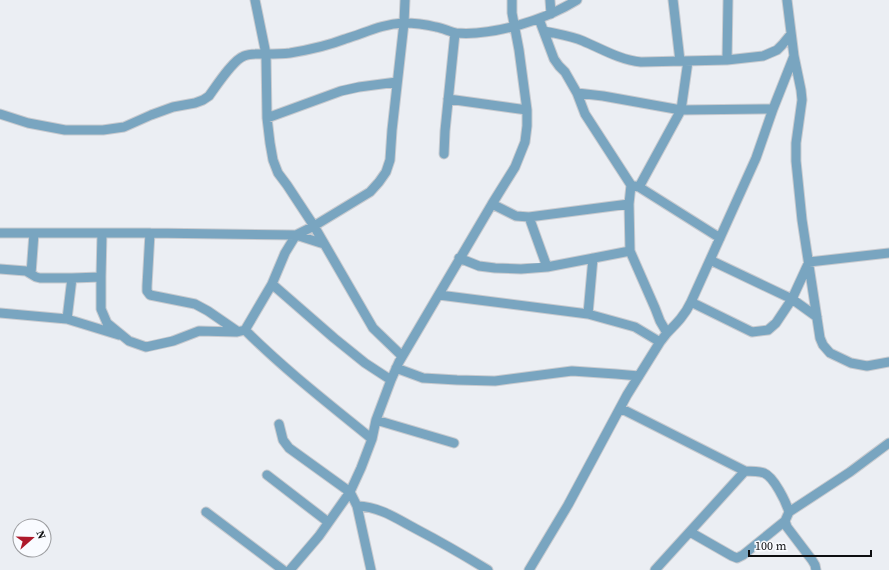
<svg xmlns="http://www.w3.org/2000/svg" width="889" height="570" viewBox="0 0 889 570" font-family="'Source Serif 4',serif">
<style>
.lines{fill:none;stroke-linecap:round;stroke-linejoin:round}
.minor-casing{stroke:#c7cacf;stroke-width:11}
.minor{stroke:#79a5c0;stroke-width:9}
</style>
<rect width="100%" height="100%" fill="#ebeef3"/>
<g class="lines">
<!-- minor casing -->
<g class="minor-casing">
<path id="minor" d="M255,0L266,54L267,118L270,143L273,160L278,173L287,185L314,226L373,328L402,356
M550,0L551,14
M673,0L680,61
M544,31C557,34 571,36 583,41C602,49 620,60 641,62L727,60L763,56L777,50L782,45L791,34
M794,56L801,90L802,100L796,143V161L802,220L820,338L823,345L830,353L851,363L867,366L889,362
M727,60L728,0
M577,93L603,96L681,110L773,109
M448,99L527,110
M0,114L28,123L65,130H103L124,127L151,115L173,107L195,103L203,100L209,96C217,85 233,60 244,56C251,53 259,54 265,54C273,54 282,54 290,53C308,50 327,46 345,39C365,33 382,24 403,23C412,23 428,25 436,27C443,28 450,32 456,33C494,36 545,20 577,0
M267,118L341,91L359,87L397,82
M444,154L445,131L455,33
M634,186L639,187L720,238
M639,187L681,110L688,61
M492,204L516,216L529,217L629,204
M529,217L547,267
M0,233H150L296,235L324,244
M102,233L101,277V309L107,323L129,341L146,347L173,341L199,331L237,332L245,330
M150,233L147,286V291L150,295L195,304L208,311L237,331
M459,258L479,266L495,268L521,269L547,267L630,251
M710,260L792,299L817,317
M0,269L26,271L36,277L40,278H72
M31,274L34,233
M272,284L334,338L365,363L391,380
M439,295L588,314L635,327L660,342
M691,302L752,332L768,330L776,323L792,299L809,262L889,253
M0,313L67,319L119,335
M588,314L593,258
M67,319L72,278L101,277
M667,333C677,323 685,315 691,302L756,158L773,109L794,56L787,0
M396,368L423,378L457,380L495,381L572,371L616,374L639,376
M620,408L745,471C751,471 758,471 764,473C774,477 786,502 789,512L785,521L787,527L812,560L815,565L816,570
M376,420L454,443
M279,424L283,440L289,448L350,492L357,506L371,570
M372,439C329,404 284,369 245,330L272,284L285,253L296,235L314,226L370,192L379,182L386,172L390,160L392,130L404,23L405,0
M267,475L328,522
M357,506C381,507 397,519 418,530C441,542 465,556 488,570
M206,512L283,570
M789,512L850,472L889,443
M690,532L732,556L737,558L743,555L785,521
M290,570L319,536L350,492L361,468L372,439L376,420L391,380L399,362L492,204L515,167L525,142L527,126V110L519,50L512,13V0
M529,570L568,505L627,395L660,342L667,333L660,321L655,308L630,251L629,204L631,185L585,114L577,93L565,72L559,66L554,59L539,19
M655,570L745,471"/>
</g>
<!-- minor -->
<use href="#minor" class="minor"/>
</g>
<!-- north arrow -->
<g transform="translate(32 538) rotate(70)"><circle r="19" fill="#f9fbff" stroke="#9b9c9f"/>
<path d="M0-3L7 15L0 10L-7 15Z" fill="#ad192b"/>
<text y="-6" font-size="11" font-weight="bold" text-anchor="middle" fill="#0d0e10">N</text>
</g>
<!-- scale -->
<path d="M749 550v6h122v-6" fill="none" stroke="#0d0e10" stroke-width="2"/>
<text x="755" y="550" font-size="12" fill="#0d0e10" stroke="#f9fbff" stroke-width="3" paint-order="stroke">100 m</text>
</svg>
